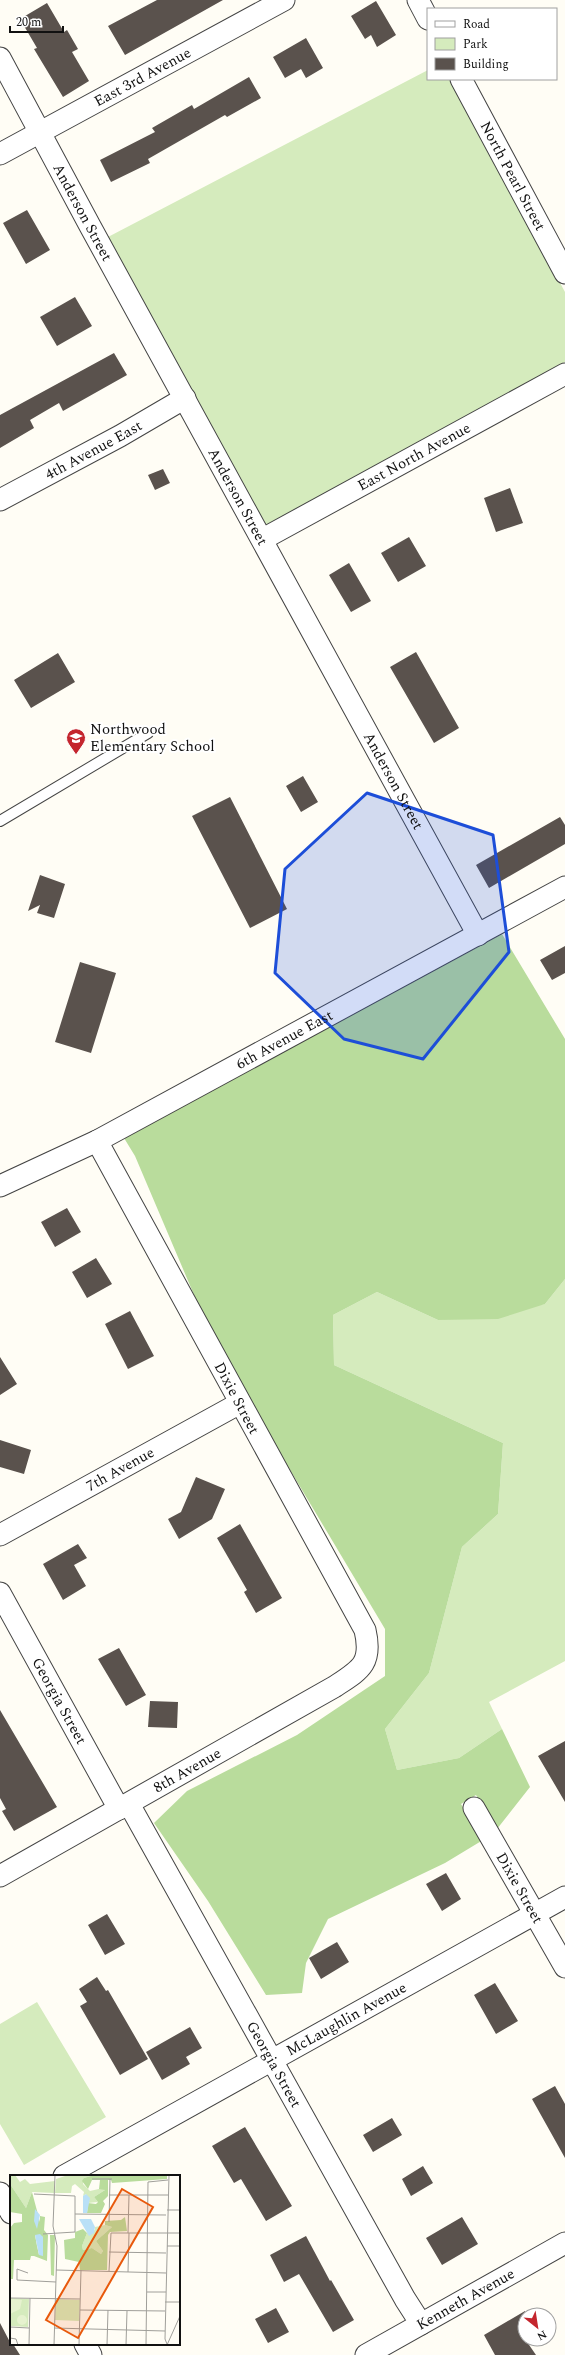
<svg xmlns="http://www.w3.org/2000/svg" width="565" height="2355" viewBox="0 0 565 2355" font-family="Spectral,serif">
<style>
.green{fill:#d5ebbd}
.forest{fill:#b9dc9c}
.building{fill:#5a524d}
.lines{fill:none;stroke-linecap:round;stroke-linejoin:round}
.service-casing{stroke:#444;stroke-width:12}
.minor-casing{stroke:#444;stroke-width:23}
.service{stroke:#fff;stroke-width:10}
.minor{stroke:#fff;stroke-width:21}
.marked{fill:#1d4ed8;fill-opacity:0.2;stroke:#1d4ed8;stroke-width:3;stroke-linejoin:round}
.labels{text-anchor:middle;stroke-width:4;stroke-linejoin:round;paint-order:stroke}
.street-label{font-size:15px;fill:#111;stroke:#fff}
.poi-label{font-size:15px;fill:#111;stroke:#fff;text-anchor:start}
.inset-road{fill:none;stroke:#a09f9a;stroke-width:1}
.view{fill:#e8590c;fill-opacity:0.15;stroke:#e8590c;stroke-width:2}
.inset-edge{fill:none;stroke:#111;stroke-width:2}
</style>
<rect width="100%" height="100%" fill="#fffdf5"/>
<!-- green -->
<path class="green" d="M428,70V79H450L565,292V362L266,526L126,274L108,237Z
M565,1279V1661L489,1702L502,1729L459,1758L397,1770L385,1729L429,1673L462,1547L498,1514L503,1443L334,1365L333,1315L377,1292L438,1320L545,1304Z
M37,2002L106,2117L24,2165L0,2124V2024Z"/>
<!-- forest -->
<path class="forest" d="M502,934L565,1039V1279L545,1304L498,1319L438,1320L377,1292L333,1315L334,1365L503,1443L498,1514L462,1547L429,1673L385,1729L397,1770L459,1758L502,1729L530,1787L497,1829L476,1795L461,1804L483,1840L445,1863L328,1919L306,1963L302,1993L266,1995L208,1901L154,1823L187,1791L297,1735L385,1676V1629L243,1391L203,1316L135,1156L124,1138Z"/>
<!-- building -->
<path class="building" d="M157,0H223L125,55L108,26Z
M376,1L396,35L377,47L371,35L365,39L351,16Z
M47,3L64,32L67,30L78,49L72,52L89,81L63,97L34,49L37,48L20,19Z
M306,38L323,68L306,78L301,69L285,78L273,57Z
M249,77L261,98L227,117L225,115L148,159L150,163L111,182L100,160L155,132L152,128L192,105L194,109Z
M27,210L50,250L26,264L3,223Z
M75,297L92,326L57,346L40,317Z
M114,353L127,375L63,411L59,403L30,420L34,428L0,448V415Z
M163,469L170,483L155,490L148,475Z
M510,488L523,523L496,532L484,498Z
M409,537L426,566L398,582L381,553Z
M349,563L371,601L351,612L329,575Z
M416,652L459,728L434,743L390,667Z
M58,653L75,682L31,708L14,680Z
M303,776L318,802L301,812L286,786Z
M230,797L287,909L250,928L192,816Z
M560,817L565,825V844L489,888L476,865Z
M40,875L65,884L54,918L37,913L40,905L28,911Z
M565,946V973L552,980L540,960Z
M80,962L116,973L91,1053L55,1042Z
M67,1208L81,1232L55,1247L41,1222Z
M96,1258L112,1284L87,1298L72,1272Z
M130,1311L154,1356L128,1369L105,1324Z
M0,1357L17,1384L0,1395Z
M0,1440L31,1450L24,1474L0,1467Z
M196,1477L225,1489L212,1519L179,1539L168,1519L181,1512Z
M240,1524L282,1598L256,1613L244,1592L247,1590L217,1538Z
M78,1544L87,1558L74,1565L86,1586L63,1600L43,1564Z
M119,1648L146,1695L126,1706L98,1659Z
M150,1701L178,1702L177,1728L148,1727Z
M0,1710L57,1807L14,1831L2,1811L6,1809L0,1798Z
M565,1741V1802L538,1756Z
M446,1873L461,1899L442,1911L426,1884Z
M107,1914L125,1944L105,1955L88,1925Z
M337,1942L349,1962L321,1979L309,1958Z
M97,1977L106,1991L108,1990L148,2059L120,2075L80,2006L87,2002L79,1989Z
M495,1983L518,2021L496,2034L474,1995Z
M190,2027L202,2048L186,2057L190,2064L162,2080L146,2052Z
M555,2086L565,2104V2158L532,2099Z
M392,2118L402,2135L373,2152L363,2135Z
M245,2127L292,2206L266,2221L241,2179L234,2183L212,2146Z
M423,2166L433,2183L411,2196L402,2179Z
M462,2217L478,2244L442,2265L426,2238Z
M306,2236L330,2281L331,2280L354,2320L333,2332L299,2274L284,2282L270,2255Z
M276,2308L289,2332L268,2343L255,2319Z
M525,2311V2339L536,2355H495L484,2335Z
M0,2323L11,2344H13L20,2355H0Z"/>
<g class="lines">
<!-- service casing -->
<g class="service-casing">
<path id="service" d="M0,821L148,733"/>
</g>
<!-- minor casing -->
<g class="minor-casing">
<g id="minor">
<path d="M418,0L428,19"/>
<path id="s1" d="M0,58L90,226L478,935"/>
<path id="s2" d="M461,79L565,273"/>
<path id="s3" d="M0,154L284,0"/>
<path id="s4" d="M0,500L120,436L185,398"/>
<path id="s5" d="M263,539L565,374"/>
<path id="s6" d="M0,1186L97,1141L565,887"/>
<path id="s7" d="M0,1535L240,1403"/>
<path id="s8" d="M0,1593L119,1809"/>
<path id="s9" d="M129,1804L405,2299L421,2324"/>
<path id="s10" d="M474,1808L565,1967"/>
<path id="s11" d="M0,1876L334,1687C360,1670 373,1664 365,1630L97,1141"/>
<path id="s12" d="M64,2176L565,1897"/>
<path d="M0,2193L11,2213"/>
<path d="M85,2344L91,2355"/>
<path id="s13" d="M366,2355L565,2243"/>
</g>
</g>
<!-- service -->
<use href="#service" class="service"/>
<!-- minor -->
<use href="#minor" class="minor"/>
</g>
<!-- marked area -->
<path class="marked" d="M367,793L493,835L509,952L423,1059L344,1039L275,973L285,869Z"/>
<!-- icons -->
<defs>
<g id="school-pin" transform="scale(1)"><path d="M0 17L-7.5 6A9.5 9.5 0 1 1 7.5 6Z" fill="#c4262e" stroke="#fff"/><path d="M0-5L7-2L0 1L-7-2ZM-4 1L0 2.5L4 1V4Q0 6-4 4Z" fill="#fff"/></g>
</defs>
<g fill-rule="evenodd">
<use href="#school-pin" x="76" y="738"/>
</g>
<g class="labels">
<!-- street labels -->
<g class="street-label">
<text dy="5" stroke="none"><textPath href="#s3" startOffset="162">East 3rd Avenue</textPath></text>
<text dy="5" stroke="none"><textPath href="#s2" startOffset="110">North Pearl Street</textPath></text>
<text dy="5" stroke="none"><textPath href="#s1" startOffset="175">Anderson Street</textPath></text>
<text dy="5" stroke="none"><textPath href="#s4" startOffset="106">4th Avenue East</textPath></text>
<text dy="5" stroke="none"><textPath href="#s5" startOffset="172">East North Avenue</textPath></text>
<text dy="5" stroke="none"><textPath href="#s1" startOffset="499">Anderson Street</textPath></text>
<text dy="5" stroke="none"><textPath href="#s1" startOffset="823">Anderson Street</textPath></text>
<text dy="5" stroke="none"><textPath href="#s6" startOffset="320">6th Avenue East</textPath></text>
<text transform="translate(237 1398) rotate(62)" y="5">Dixie Street</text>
<text dy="5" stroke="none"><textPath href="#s7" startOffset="137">7th Avenue</textPath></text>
<text dy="5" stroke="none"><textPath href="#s8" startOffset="123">Georgia Street</textPath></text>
<text dy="5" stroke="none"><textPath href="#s11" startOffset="215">8th Avenue</textPath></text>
<text dy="5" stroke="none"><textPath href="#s10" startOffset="92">Dixie Street</textPath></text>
<text dy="5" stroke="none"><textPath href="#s12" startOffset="323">McLaughlin Avenue</textPath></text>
<text dy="5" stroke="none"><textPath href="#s9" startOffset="298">Georgia Street</textPath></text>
<text dy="5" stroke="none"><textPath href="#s13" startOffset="114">Kenneth Avenue</textPath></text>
</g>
<!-- poi labels -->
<g class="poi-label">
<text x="90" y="734">Northwood<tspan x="90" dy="17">Elementary School</tspan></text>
</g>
</g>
<!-- overview -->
<g transform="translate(10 2175)">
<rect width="170" height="170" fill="#fffdf5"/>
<path d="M0,0H5L10,7L15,4L20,9L45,6L44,18L22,17L16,33L0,9ZM58,0H84L74,3L73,9L80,16L93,13L95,15L84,22L88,27L78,28L76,19L73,21L74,17L65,9L62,11L61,18H45L46,4ZM95,50L102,52L86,66L93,76L91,79L82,73L73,75L72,71L77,58L85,55V52ZM0,123L19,124L18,152L0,151ZM46,124L70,125L69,146L45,145Z" fill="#d5ebbd"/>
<path d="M84,0H157V4L102,8L101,5H82L78,14L72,6L74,3ZM90,5H98V21L93,26L95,29L91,38H77L78,28L86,29L88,27L84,22L95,15L89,14ZM0,9L16,33L22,17L30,47V41L35,42L34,55L38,60L37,86L24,81H21L20,85H4L3,104H0V53L4,48L12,47V39L0,37ZM25,60L33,62L29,80L27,71ZM115,42L117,56L100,57L98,60L97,95H70L69,87L55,84L54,65L65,63V57L73,54L77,58L72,71L73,75L82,73L91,79L93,76L86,66L102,52L95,50V46L111,45ZM40,60H45L44,101L41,100Z" fill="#b9dc9c" fill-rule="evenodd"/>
<path d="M0,124L12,125L10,134L0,139ZM7 145a5 5 0 1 1 10 0a5 5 0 1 1-10 0Z" fill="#e6f2cf"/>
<path d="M76,19L80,23L77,38H73V21ZM25,34L30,40L27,54L24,46ZM69,44H81L85,52L84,58L79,61ZM30,59L33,62V81L29,80L25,60Z" fill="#b9e0f7"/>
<path class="inset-road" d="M82,4H102M24,19L65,21V57L33,59M99,20H158M157,35H170M65,39L156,40M99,47L100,4M118,58L119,20M157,71H170M99,77L156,78M46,95L156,98M99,96L101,58H170M118,97L119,58M18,98L7,94V105L46,107M137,117H156M0,123L70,124M155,127H170M70,135L155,136M0,152L19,153M44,153L155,156M0,163L6,164L8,170M157,169L155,164L159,0M19,170L20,123M44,170L47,71L43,51L45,0M69,170L71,95M97,170L98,135M116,170L117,136M136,170L138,7L158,5M157,170L170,141"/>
<path class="view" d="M112,14L143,32L68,163L36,145Z"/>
<rect width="170" height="170" class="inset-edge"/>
</g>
<!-- legend -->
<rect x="427" y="8" width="130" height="72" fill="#ffffff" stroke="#a0a0a0"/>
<rect x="435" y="21" width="20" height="6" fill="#ffffff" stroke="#a0a0a0"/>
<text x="463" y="28" font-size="12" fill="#111111">Road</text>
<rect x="435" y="38" width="20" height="12" fill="#d5ebbd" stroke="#a0a0a0"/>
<text x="463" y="48" font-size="12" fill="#111111">Park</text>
<rect x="435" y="58" width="20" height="12" fill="#5a524d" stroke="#a0a0a0"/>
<text x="463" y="68" font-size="12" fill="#111111">Building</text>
<!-- north arrow -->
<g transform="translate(537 2327) rotate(150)"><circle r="19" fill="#ffffff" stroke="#a0a0a0"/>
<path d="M0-3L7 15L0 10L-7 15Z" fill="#c4262e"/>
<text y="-6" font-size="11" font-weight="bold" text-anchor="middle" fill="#111111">N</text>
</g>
<!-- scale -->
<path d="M10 26v6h53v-6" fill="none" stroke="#111111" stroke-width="2"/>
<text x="16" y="26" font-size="12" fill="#111111" stroke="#ffffff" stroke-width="3" paint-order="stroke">20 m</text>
</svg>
